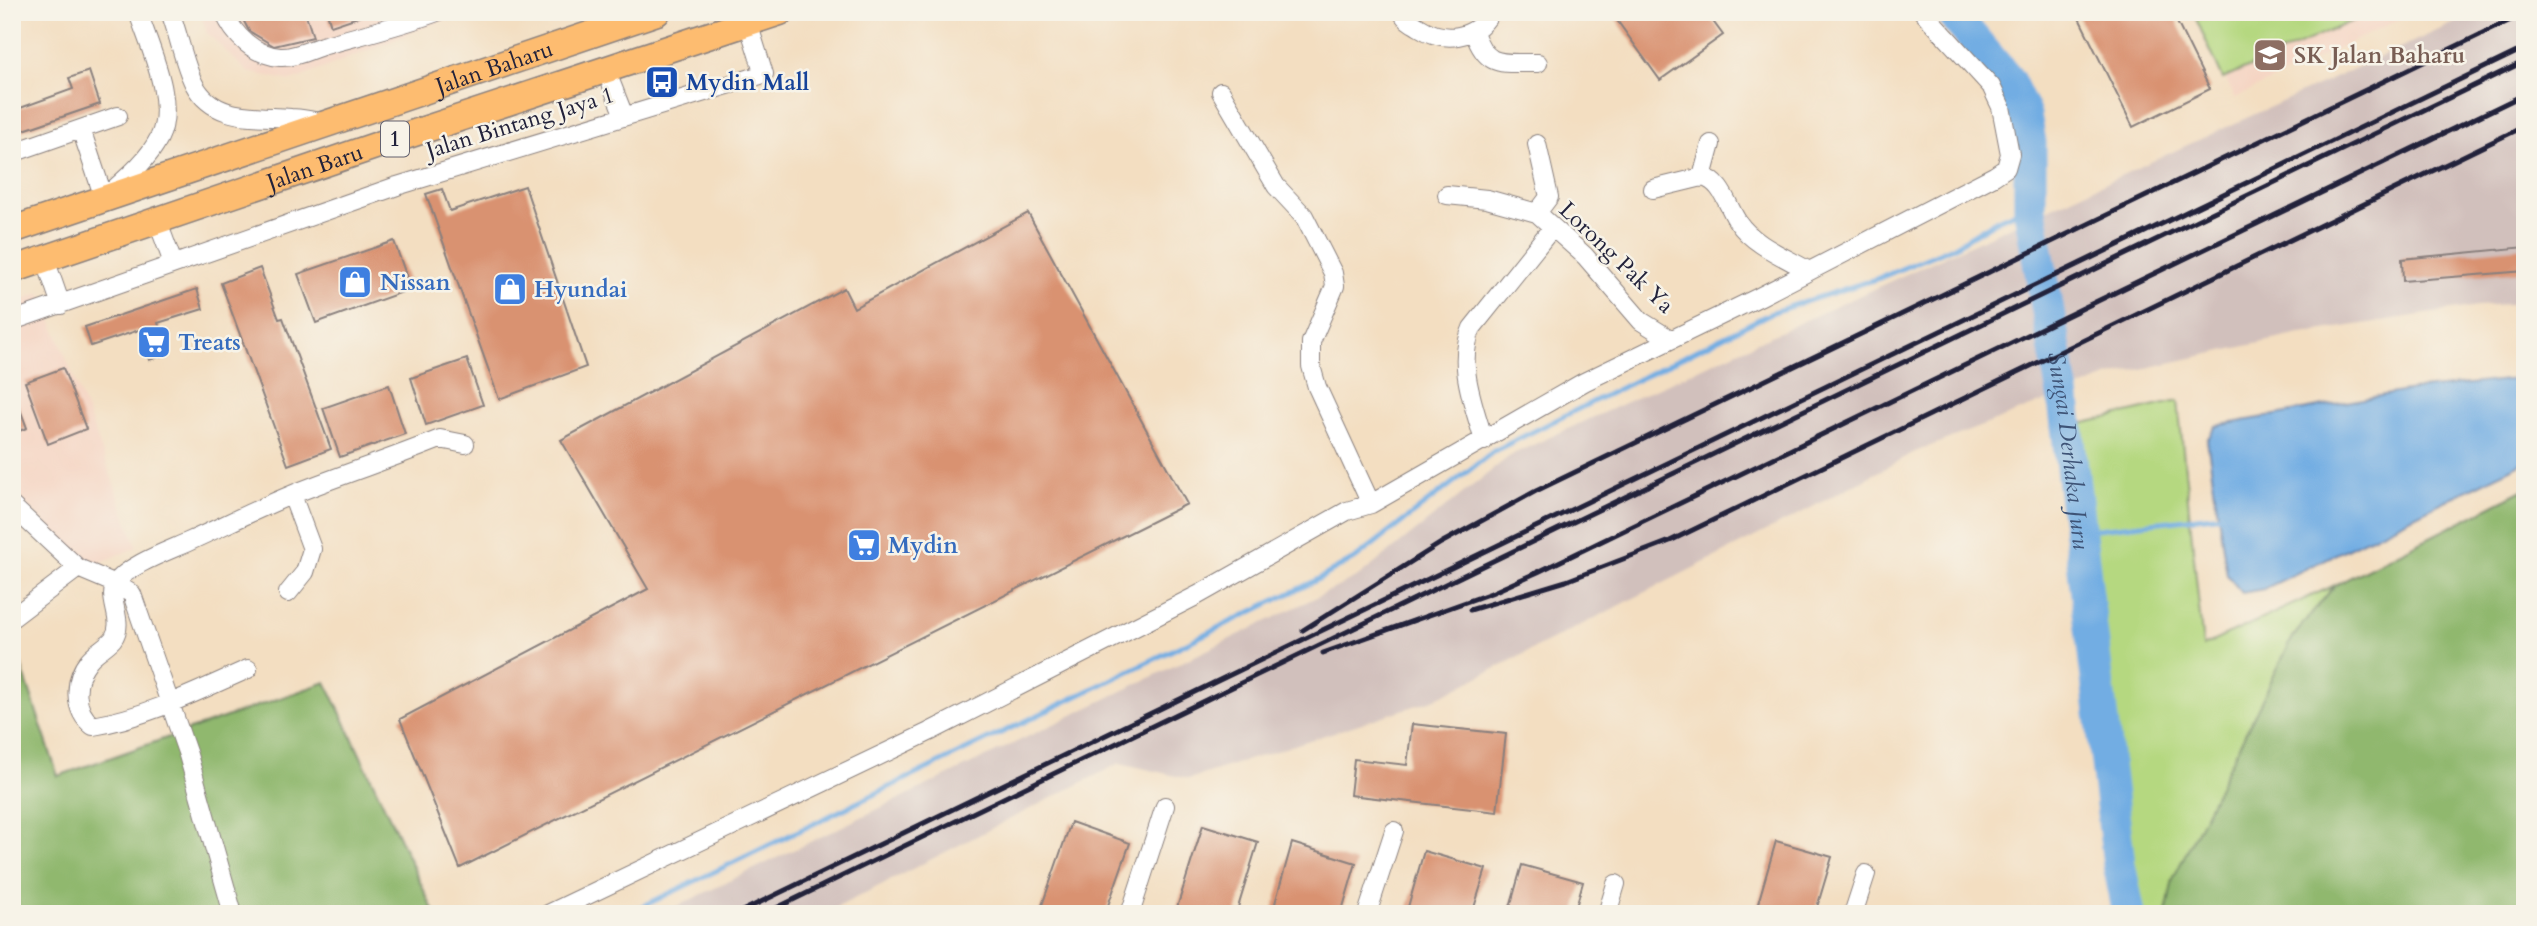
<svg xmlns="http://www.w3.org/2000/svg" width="2537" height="926" viewBox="0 0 2537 926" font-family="Cardo,serif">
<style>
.built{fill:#f5d3c1}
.industrial{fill:#d1c0bc}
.green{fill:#b5d880;stroke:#6c7d5e;stroke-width:2}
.forest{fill:#90b86e;stroke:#596d54;stroke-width:2}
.water{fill:#72ade3;stroke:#4a688f;stroke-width:2}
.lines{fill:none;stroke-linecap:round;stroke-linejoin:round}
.stream{stroke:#72ade3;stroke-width:5}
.river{stroke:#72ade3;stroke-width:33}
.building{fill:#d99271}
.minor-casing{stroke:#8a807e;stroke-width:20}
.highway-casing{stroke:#8a807e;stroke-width:29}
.minor{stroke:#fff;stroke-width:18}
.highway{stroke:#fdbc6f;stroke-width:26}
.rail{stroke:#22223b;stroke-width:5}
.labels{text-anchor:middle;stroke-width:5;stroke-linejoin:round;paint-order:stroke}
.shield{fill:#f7f3e8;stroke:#62616f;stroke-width:2}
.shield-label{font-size:21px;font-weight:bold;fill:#22223b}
.education-label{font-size:23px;font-weight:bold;fill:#785e54;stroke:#f7f3e8;text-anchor:start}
.street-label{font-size:23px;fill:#22223b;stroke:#f7f3e8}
.transit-label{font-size:23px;font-weight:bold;fill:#164399;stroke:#f7f3e8;text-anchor:start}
.shop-label{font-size:23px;font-weight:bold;fill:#366cbe;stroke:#f7f3e8;text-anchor:start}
.water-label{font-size:24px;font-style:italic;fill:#3e5376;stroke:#f7f3e8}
</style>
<rect width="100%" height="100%" fill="#f7f3e8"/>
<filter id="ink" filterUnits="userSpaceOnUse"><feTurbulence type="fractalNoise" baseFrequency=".0143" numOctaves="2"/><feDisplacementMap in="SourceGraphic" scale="14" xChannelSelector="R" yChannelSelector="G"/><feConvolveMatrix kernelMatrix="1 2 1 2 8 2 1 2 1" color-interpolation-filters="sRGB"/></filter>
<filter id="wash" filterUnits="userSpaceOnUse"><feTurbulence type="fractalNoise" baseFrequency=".00686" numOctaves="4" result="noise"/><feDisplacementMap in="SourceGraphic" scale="28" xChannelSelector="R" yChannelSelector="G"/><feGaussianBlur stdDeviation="1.57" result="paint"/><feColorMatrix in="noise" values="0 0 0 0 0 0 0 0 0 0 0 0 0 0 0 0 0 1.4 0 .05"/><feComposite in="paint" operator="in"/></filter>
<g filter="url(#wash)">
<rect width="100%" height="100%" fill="#f3dec1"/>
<!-- built -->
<path class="built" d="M200,12H469L430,25L292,81L248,72L207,33Z
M2194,12H2414L2235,98Z
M41,293L93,427L137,547L90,567L12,491V303Z"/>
<!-- industrial -->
<path class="industrial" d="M2478,12H2525V303L2478,306L2305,333L2110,376L1915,452L1790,519L1433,700L1189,779L1120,763L824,914H661L1358,577L1511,455Z"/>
<!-- green -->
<path class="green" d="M2193,12H2367L2368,14L2223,79Z
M2178,401L2203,646L2335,585L2293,637L2168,904L2166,914H2136L2127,865L2076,425Z"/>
<!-- forest -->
<path class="forest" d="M2525,489V914H2166L2173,879L2293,637L2335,585Z
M12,638L58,776L326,682L435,914H12Z"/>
<!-- water -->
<path class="water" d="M2525,378V462L2264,589L2242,593L2227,575L2207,440L2216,426L2412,390Z"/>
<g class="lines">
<!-- stream -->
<path class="stream" d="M2079,531L2223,515
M627,914L1315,581L1356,558L1494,451L1773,312L1882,277L1953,247L1997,220L2020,210L2030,211"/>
<!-- river -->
<path class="river" id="s1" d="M1951,12L2008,80L2025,115L2030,143V211L2064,400L2119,864L2129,914"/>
</g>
<g id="blocks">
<!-- building -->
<path class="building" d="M239,12H305L313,37L274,46L249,31Z
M327,12H366L364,15L331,26Z
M1611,12H1706L1723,35L1660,80Z
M2076,12H2172L2210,89L2133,127Z
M89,71L100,104L12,134V111L73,89L69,78Z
M525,186L586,367L499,399L426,194L442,189L450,211Z
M1028,213L1187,504L460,868L400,719L648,589L561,440L844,288L854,308Z
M394,241L411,289L316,323L298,274Z
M2525,247V271L2403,281L2402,259Z
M260,268L279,319L283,318L331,449L288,465L221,283Z
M197,289L203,309L158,323L168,354L149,360L139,330L91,346L85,327Z
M467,359L483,405L426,425L411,378Z
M63,368L86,429L48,444L25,382Z
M389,385L405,434L340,457L323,408Z
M12,388L27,428L12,434Z
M1412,724L1506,734L1497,812L1350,795L1354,759L1407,765Z
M1071,822L1130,843L1105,914H1039Z
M1203,825L1258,842L1236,914H1175Z
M1776,841L1832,857L1815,914H1755Z
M1292,843L1356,863L1341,914H1272Z
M1424,851L1486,869L1472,914H1406Z
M1522,865L1583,882L1574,914H1508Z"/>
</g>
</g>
<g filter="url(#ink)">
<use href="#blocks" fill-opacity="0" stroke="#8a807e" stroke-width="2"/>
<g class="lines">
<!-- minor casing -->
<g class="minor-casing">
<path id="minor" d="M170,12C179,35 183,62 194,84C214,122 255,115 291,118C301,118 312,121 323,122
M224,12C234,36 254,55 280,57C293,58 310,50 322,46C361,35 400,26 437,12
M1402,12C1406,20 1411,22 1419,27C1444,43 1475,40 1491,12
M1474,32C1487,70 1503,62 1538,63
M606,70L624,116
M1221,92L1276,186L1304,216L1333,273L1335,286L1311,342V366L1317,387L1371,504
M81,129L104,198C124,180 147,162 159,138C177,103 149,46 138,12
M1537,144L1549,197L1537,213
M12,153L118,116
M1702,177L1711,144
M1653,189L1702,177C1722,180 1728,208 1738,222C1753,245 1787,258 1809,271
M1447,195L1487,199L1537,213L1585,256L1641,321L1670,339
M157,220L173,263
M45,259L61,305
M12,321L397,186L764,74L748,23
M1484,441C1474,405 1456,364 1472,328L1552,228
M12,506L78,568L116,584L132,594L188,755L233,914
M288,593L305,572L312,549L292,495
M12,618L78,568
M248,669C198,691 147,717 93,726C73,711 73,680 89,660C95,652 106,647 113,639C126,621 106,600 116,583C127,565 171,550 190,541C223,526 257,509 291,495C340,475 391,459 440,439L465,444
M548,914L929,732L1198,595L1347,511L1371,504L1584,382L1759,297L1994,176L2006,168L2010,154L2001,107L1991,86L1923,12
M1130,914L1165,806
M1367,914L1394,831
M1607,914L1616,884
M1853,914L1866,874"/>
</g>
<!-- highway casing -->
<g class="highway-casing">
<g id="highway">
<path id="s2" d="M12,230L657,12"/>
<path id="s3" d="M12,270L384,143L780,12"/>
</g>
</g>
<!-- minor -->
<use href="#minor" class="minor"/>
<!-- highway -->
<use href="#highway" class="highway"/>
<!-- rail -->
<path class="rail" d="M1470,610L1566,581L1670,541L2525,126
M1303,630L1441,543L1536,491L2525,13
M1323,653L1491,593L1538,572L2525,94
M736,914L2525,48
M764,914L2525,61"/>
</g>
</g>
<!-- icons -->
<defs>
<g id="school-square" transform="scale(1.75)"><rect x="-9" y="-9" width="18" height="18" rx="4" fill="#8d6e63" stroke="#f7f3e8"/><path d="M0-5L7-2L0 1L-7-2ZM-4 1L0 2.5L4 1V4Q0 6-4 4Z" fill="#fff"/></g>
<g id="bus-square" transform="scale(1.75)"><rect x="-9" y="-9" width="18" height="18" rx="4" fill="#1a4fb4" stroke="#f7f3e8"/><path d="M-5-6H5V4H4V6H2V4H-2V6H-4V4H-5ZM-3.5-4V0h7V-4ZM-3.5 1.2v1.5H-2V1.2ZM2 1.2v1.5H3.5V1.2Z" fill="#fff"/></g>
<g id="shop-square" transform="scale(1.75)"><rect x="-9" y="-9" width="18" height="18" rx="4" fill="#3f7fe0" stroke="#f7f3e8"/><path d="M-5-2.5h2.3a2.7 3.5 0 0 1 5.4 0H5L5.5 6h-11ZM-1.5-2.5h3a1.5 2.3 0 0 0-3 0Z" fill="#fff"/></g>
<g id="supermarket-square" transform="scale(1.75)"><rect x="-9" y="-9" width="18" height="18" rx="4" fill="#3f7fe0" stroke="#f7f3e8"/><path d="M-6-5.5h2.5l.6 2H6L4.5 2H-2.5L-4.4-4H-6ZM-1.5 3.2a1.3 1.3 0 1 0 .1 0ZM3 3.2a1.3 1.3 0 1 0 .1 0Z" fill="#fff"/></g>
</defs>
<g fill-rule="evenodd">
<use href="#school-square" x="2270" y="55"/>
<use href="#bus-square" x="662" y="82"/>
<use href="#shop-square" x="355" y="282"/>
<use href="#shop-square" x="510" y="289"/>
<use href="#supermarket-square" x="154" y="342"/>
<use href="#supermarket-square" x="864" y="545"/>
</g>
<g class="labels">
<!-- shield labels -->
<rect class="shield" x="381" y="121.5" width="28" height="35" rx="5"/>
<g class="shield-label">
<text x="395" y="146">1</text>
</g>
<!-- education labels -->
<g class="education-label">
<text x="2294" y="63">SK Jalan Baharu</text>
</g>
<!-- street labels -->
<g class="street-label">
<text dy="8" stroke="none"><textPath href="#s2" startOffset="509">Jalan Baharu</textPath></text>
<text transform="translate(520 122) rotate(-17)" y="8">Jalan Bintang Jaya 1</text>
<text dy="8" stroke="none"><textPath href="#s3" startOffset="320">Jalan Baru</textPath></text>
<text transform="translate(1617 257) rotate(44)" y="8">Lorong Pak Ya</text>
</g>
<!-- transit labels -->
<g class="transit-label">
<text x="686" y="90">Mydin Mall</text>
</g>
<!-- shop labels -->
<g class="shop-label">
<text x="380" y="290">Nissan</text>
<text x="534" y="297">Hyundai</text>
<text x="178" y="350">Treats</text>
<text x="888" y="553">Mydin</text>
</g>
<!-- water labels -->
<g class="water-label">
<text dy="8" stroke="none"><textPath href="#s1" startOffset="467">Sungai Derhaka Juru</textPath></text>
</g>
</g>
<!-- margin -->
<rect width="2537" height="926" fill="none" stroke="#f7f3e8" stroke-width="42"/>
</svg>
